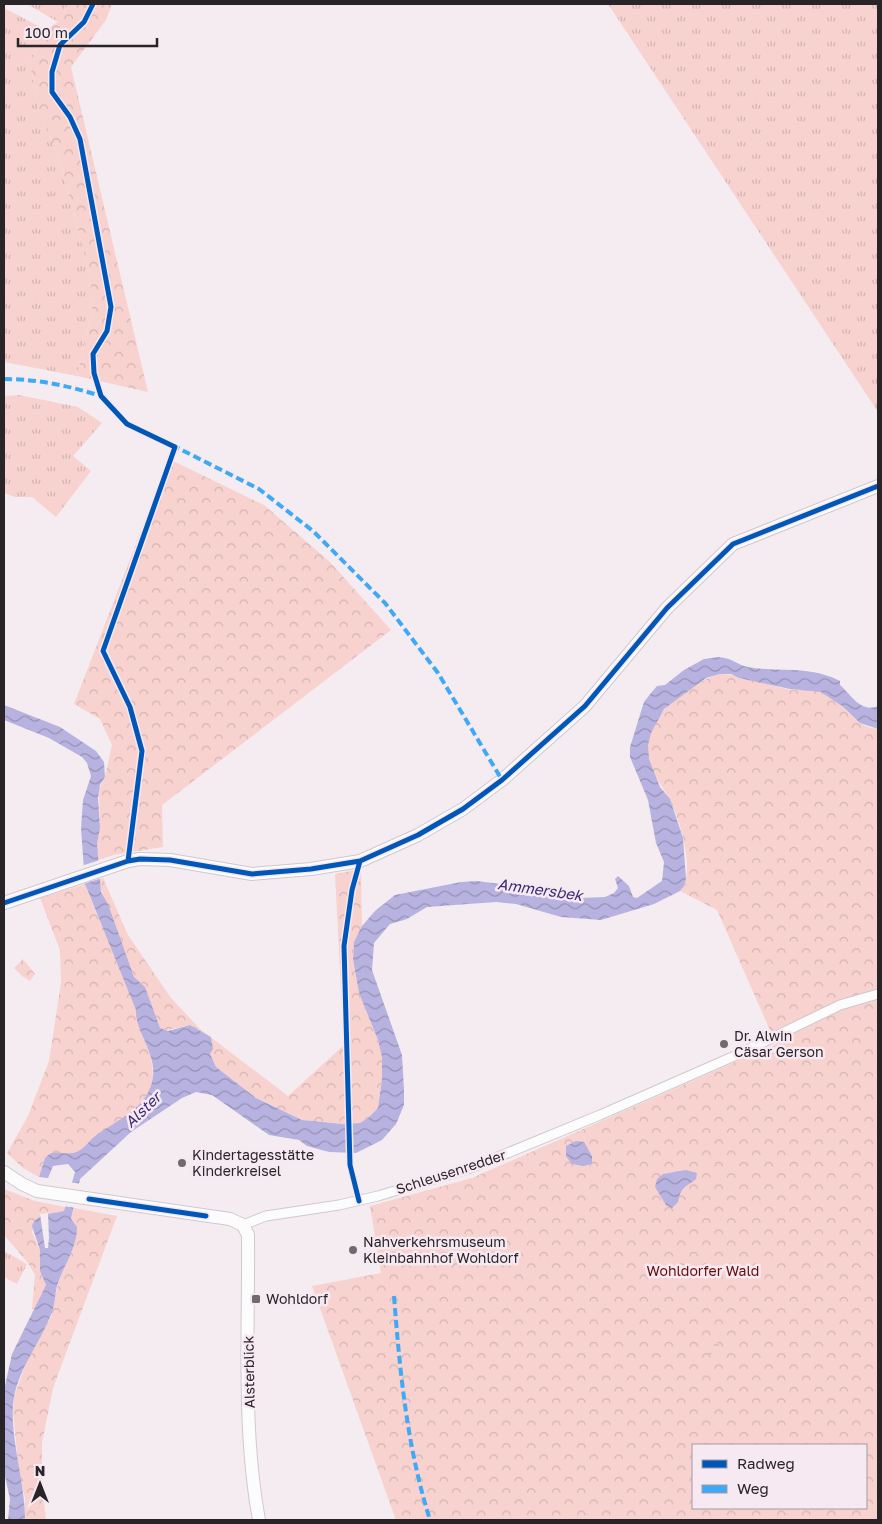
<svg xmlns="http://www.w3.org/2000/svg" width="882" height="1524" viewBox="0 0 882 1524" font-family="'Golos Text',sans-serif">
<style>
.grass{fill:url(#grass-tufts)}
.forest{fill:url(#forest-crowns);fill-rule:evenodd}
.wetland{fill:url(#wetland-marsh)}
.water{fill:url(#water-waves)}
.pier{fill:#f4ecf1}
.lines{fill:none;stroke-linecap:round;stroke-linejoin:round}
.street-casing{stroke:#cfc9cd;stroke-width:11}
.secondary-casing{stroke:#cfc9cd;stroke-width:14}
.street{stroke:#fdfcfd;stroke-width:9}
.secondary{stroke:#fdfcfd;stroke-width:12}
.quiet{stroke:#3fa9f5;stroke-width:4;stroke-dasharray:8 4;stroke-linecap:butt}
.cycleway-casing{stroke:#f7e9f2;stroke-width:8}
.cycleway{stroke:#0057b8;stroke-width:5}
.poi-dot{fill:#706a6e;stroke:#f7e9f2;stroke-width:2}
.labels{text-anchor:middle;stroke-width:5;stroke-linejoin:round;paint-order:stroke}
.poi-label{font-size:14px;fill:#292428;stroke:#f7e9f2;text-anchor:start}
.street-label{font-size:14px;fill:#292428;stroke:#f7e9f2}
.park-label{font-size:14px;fill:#650d09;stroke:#f7e9f2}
.water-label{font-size:15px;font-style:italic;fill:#3a2c76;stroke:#f7e9f2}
</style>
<defs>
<pattern id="grass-tufts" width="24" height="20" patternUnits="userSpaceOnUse" patternTransform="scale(1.25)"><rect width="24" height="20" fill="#f7d2cf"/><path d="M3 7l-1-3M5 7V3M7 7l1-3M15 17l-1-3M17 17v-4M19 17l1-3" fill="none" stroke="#d4b4b2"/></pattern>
<pattern id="forest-crowns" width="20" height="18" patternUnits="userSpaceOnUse" patternTransform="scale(1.25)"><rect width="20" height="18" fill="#f7d2cf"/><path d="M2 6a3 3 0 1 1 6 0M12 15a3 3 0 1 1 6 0" fill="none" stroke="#d4b4b2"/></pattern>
<pattern id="wetland-marsh" width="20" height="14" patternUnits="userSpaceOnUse" patternTransform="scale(1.25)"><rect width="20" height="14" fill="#f7d2cf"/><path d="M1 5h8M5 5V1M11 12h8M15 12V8" fill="none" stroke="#d4b4b2"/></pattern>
<pattern id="water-waves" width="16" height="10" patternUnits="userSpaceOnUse" patternTransform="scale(1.25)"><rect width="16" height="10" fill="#b8b2e0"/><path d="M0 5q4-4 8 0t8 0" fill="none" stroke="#9691b6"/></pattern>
</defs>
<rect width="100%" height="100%" fill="#f4ecf1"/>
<!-- grass -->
<path class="grass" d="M27,4H68L58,22Z
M608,4H878V412Z
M4,8L46,30L30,64L39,112L60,160L90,276L92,311L77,376L4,362Z
M19,395L78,407L102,423L73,456L91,471L56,517L32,497H15L4,493V396Z
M4,1251L27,1264L17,1284L4,1277Z"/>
<!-- forest -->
<path class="forest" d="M68,4H112L106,20L71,67L148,392L77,376L92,311L90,276L60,160L39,112L30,64L46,30L58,22Z
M169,459L264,505L330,562L391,630L162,805L163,847L114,855L98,860L97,844L100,828L99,790L105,777L112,745L100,719L74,704Z
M720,674C738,674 767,685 787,689C798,691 811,688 822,692C843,700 854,728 878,729V1520H396L312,1286L381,1273L370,1206L472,1178L776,1044L717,910L680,891C696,875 681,825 673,807C667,790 653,778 649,760C639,719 686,684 720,674ZM693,1445H866V1508H693Z
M361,869L362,926L354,942L353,959L359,993L378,1040L382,1057V1079L378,1108L368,1118L360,1123L343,1124L302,1120L256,1098L216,1067L210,1054L213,1049L211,1037L190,1025L163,1031L158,1025L142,984L134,977L100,887V879L103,878L128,935L171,998L200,1029L288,1096L344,1045L335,874Z
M85,884C99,928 164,1047 151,1087C144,1107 123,1118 107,1128C99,1133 94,1139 87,1146C78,1155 58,1156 45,1158L39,1177L23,1168L7,1153L28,1116L49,1061L61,983L60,950L40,898Z
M23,959L35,974L30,981L22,976L14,968Z
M4,1189L35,1201L65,1207L64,1211L40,1216L32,1232L40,1250V1271L46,1285L35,1309H32L35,1275L28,1263L4,1235Z
M74,1208L117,1216L53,1388L42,1443V1485L46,1520H24L25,1499L19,1472L13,1412L14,1397L29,1355L51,1317L59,1280L74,1246L71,1219Z"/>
<!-- wetland -->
<path class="wetland" d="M708,1339L716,1340L721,1349L717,1355H710L705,1346Z"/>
<!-- water -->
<path class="water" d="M719,657C733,658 737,665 748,667C781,673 808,665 840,681V685C852,696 861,713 878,706V729L860,723L842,706L821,692L790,689L739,678L731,674H720L706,678L664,709L651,733L648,745L649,759L660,787L670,799L683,838L686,879L684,886L680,891L654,904L601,920L561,917L516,904L496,902L427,907L407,919L390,924L374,943L372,970L402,1055L404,1090V1105L396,1124L382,1140L356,1153L329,1152L307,1146L299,1140L269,1135L212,1095L196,1092L182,1098L131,1132L80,1179L71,1219L77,1227C77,1247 66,1262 59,1280C54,1292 56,1306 50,1317C39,1344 20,1367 14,1397C8,1432 25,1481 25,1518L24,1520H8L10,1499L4,1472V1390L12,1354L46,1285L40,1271V1250L32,1226C37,1213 51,1214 64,1211L75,1172L68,1164L53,1166L48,1178L39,1177L45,1158C54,1148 62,1155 73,1153C83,1151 87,1143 94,1137C116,1120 150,1108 153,1076C156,1052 135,1031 136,1010L85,884L81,828L83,800L91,776L87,763L82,757L49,738L4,720V705L60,727L96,751L104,762L105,777L100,785L98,798L100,828L97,844L101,892L108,904L134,977L145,987L160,1028L168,1031L190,1025L211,1037L213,1049L210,1054L216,1067L256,1098L302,1120L343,1124L360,1123L368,1118L378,1108L382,1079V1057L378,1040L359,993L353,959L354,942L362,926L375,911L395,895L461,882L477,881L517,886L556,899L605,897L614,893L618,888L615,879L618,876L629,886L633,897L637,898L662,881L664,862L656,843L648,800L630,757V747L644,702L651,693L657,686L665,685L684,670L704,659Z
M576,1141L584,1142L592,1156V1164L583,1166L572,1164L566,1156V1146Z
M686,1170L697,1173L696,1179C686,1187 680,1187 678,1202L672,1208L666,1205L655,1187L657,1179L663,1174Z"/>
<!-- pier -->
<path class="pier" d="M100,860L102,878L83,884L81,866Z
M69,1182L82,1184L76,1208L63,1206Z
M48,1213L49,1238L48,1248H45L40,1214Z"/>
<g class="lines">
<!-- street casing -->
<g class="street-casing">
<path id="street" d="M243,1225L266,1216L339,1205L378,1196L471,1168L600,1115L739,1054L840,1005L878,994"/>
</g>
<!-- secondary casing -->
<g class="secondary-casing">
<path id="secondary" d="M4,903L128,861L140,859L170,860L252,874L311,869L360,861L418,835L463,809L502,780L585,706L667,608L733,544L878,486
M4,1172L22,1184L37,1191L230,1219L243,1225L248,1235C249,1329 242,1427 259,1520"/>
</g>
<!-- street -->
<use href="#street" class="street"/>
<!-- secondary -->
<use href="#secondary" class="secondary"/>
<!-- quiet -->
<path class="quiet" d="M4,379C38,379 69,386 101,396
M172,445L259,489L313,531L385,603L438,673L502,780
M394,1296C400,1373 407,1447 430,1520"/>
<!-- cycleway casing -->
<g class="cycleway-casing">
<path id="cycleway" d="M93,4L84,22L60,45L52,72V92L70,117L80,139L111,307L107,331L93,354L94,373L101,396L127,424L175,447L103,651L130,707L142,751L128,861
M4,903L128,861L140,859L170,860L252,874L311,869L360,861L418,835L463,809L502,780L585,706L667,608L733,544L878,486
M89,1199L206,1216
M359,1201L350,1165L344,946L352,890L360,861"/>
</g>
<!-- cycleway -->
<use href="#cycleway" class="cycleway"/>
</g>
<!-- markers -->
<g class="poi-dot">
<circle cx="724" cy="1044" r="5"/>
<circle cx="182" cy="1163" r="5"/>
<circle cx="353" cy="1250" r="5"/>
<rect x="251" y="1294" width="10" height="10" rx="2.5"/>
</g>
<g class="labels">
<!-- poi labels -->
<g class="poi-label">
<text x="734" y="1041">Dr. Alwin<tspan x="734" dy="16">Cäsar Gerson</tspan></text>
<text x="192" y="1160">Kindertagesstätte<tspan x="192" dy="16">Kinderkreisel</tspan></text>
<text x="363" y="1247">Nahverkehrsmuseum<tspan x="363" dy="16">Kleinbahnhof Wohldorf</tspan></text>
<text x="266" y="1304">Wohldorf</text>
</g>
<!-- street labels -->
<g class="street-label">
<text transform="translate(451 1172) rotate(-18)" y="5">Schleusenredder</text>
<text transform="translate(249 1372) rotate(-91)" y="5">Alsterblick</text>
</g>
<!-- park labels -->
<g class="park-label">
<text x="703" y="1276">Wohldorfer Wald</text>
</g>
<!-- water labels -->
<g class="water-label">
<text transform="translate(540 890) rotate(8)" y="5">Ammersbek</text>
<text transform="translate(143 1110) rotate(-44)" y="5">Alster</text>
</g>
</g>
<!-- border -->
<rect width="882" height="1524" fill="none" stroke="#292428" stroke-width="10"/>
<!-- legend -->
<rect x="692" y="1444" width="175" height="65" fill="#f7e9f2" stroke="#a59aa1"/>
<rect x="702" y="1460" width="25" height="8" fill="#0057b8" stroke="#a59aa1"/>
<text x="737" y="1469" font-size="15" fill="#292428">Radweg</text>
<rect x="702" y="1485" width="25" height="8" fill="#3fa9f5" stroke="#a59aa1"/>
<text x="737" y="1494" font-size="15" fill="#292428">Weg</text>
<!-- north arrow -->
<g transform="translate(40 1484)" stroke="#f7e9f2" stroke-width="4" paint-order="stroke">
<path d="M0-4L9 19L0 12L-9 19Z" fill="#292428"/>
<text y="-8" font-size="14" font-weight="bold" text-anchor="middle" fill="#292428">N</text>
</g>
<!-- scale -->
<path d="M18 38v8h139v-8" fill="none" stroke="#292428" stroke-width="2.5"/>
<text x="25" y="38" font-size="15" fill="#292428" stroke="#f7e9f2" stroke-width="4" paint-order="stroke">100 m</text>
</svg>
